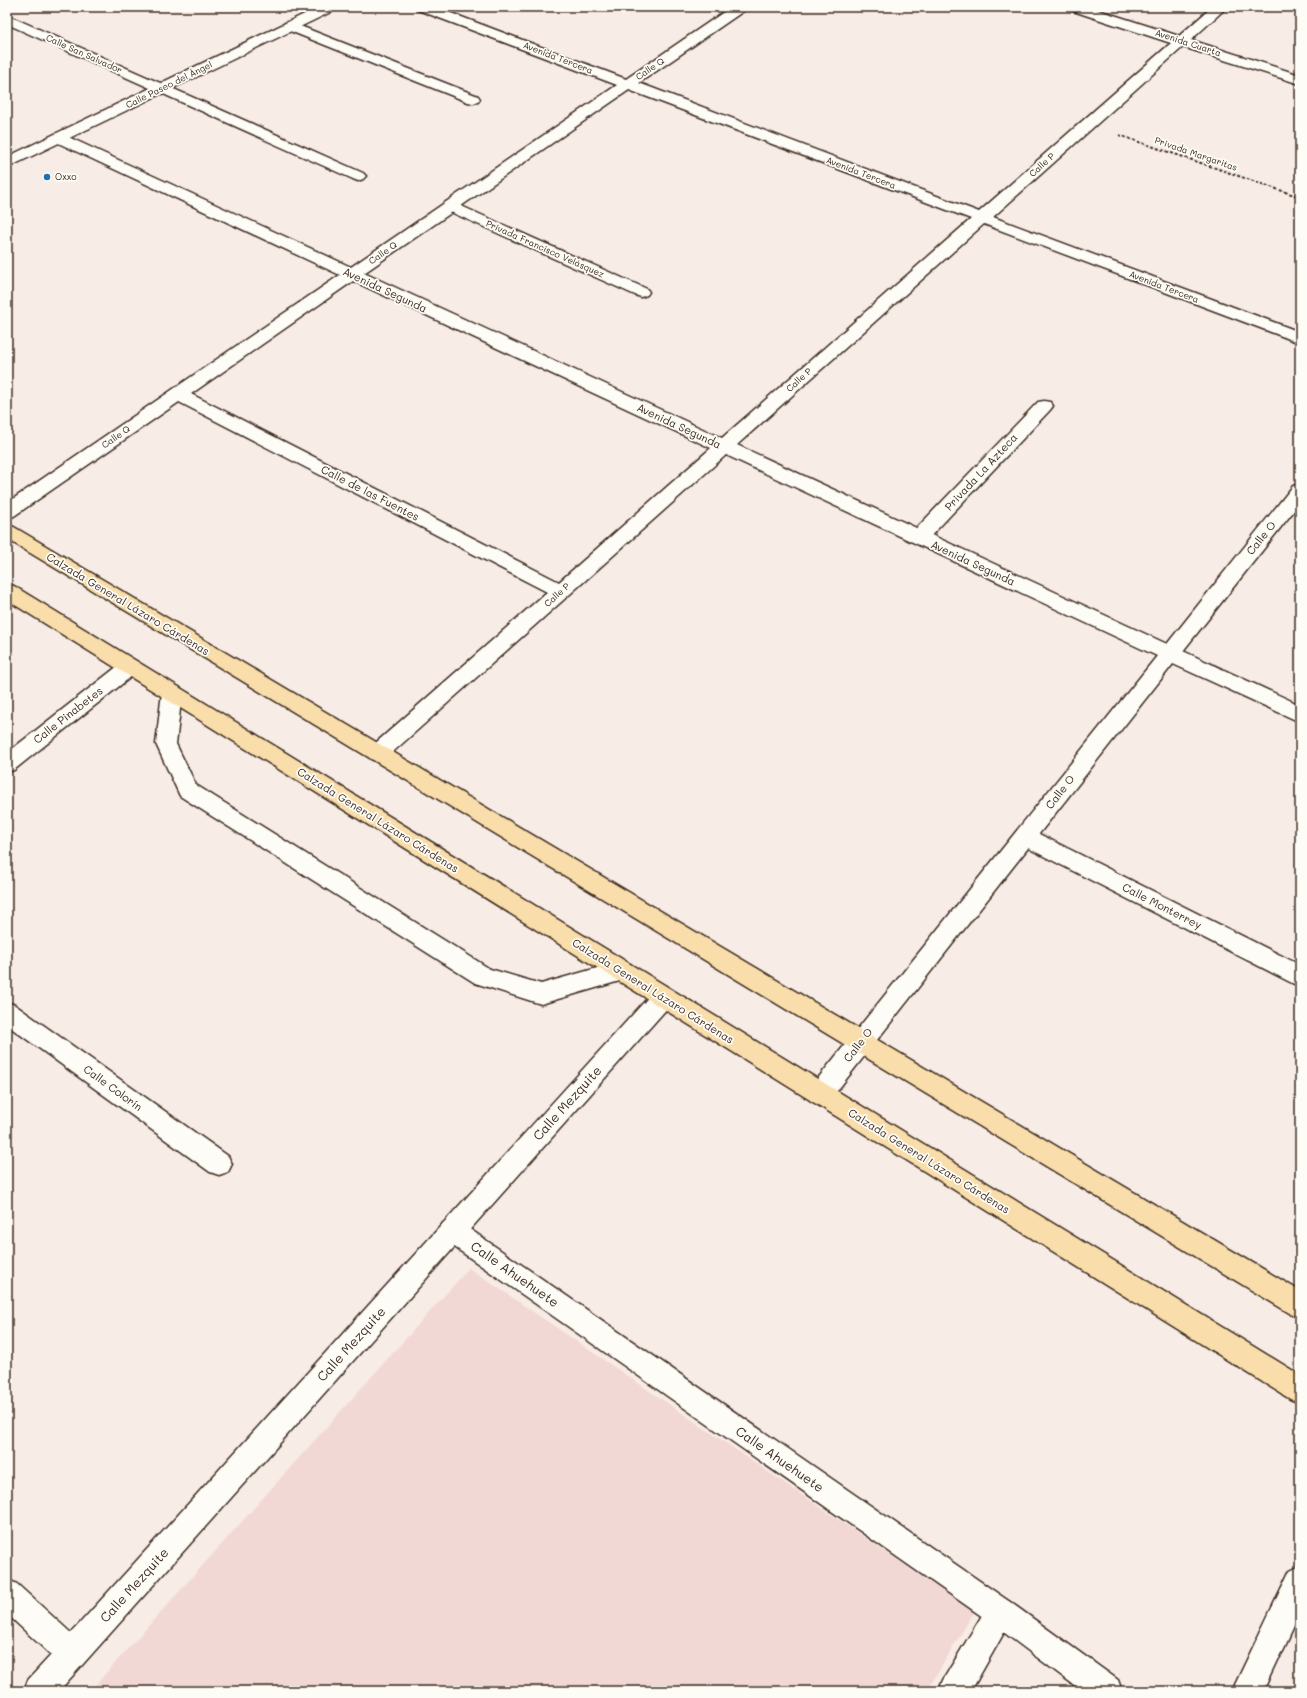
<svg xmlns="http://www.w3.org/2000/svg" width="1307" height="1698" viewBox="0 0 1307 1698" font-family="Mali,sans-serif">
<style>
.built{fill:#f2d8d4}
.lines{fill:none;stroke-linecap:round;stroke-linejoin:round}
.service-casing{stroke:#3b2a1e;stroke-width:3}
.minor-casing{stroke:#3b2a1e;stroke-width:3}
.tertiary-casing{stroke:#3b2a1e;stroke-width:3}
.primary-casing{stroke:#3b2a1e;stroke-width:3}
.path{stroke:#3b2a1e;stroke-width:2;stroke-dasharray:3 2;stroke-linecap:butt}
.service{fill:#fdfcf7;fill-rule:evenodd}
.minor{fill:#fdfcf7;fill-rule:evenodd}
.tertiary{fill:#fdfcf7;fill-rule:evenodd}
.primary{fill:#f9deab;fill-rule:evenodd}
.poi-dot{fill:#1f6fb2;stroke:#fdfcf7;stroke-width:1.5}
.labels{text-anchor:middle;stroke-width:3.5;stroke-linejoin:round;paint-order:stroke}
.far-street-label{font-size:9px;fill:#3b2a1e;stroke:#fdfcf7}
.far-poi-label{font-size:9px;fill:#3b2a1e;stroke:#fdfcf7;text-anchor:start}
.street-label{font-size:11px;fill:#3b2a1e;stroke:#fdfcf7}
.near-street-label{font-size:13px;fill:#3b2a1e;stroke:#fdfcf7}
</style>
<rect width="100%" height="100%" fill="#f8ece7"/>
<filter id="ink" filterUnits="userSpaceOnUse"><feTurbulence type="fractalNoise" baseFrequency=".025" numOctaves="2"/><feDisplacementMap in="SourceGraphic" scale="8" xChannelSelector="R" yChannelSelector="G"/><feConvolveMatrix kernelMatrix="1 2 1 2 8 2 1 2 1" color-interpolation-filters="sRGB"/></filter>
<g filter="url(#ink)">
<!-- built -->
<path class="built" d="M469,1268L974,1612L927,1691H90Z"/>
<g class="lines">
<!-- service casing -->
<g class="service-casing">
<path id="service" d="M450,201L647,289L649,292L647,295L641,297L635,295L444,209L442,206L444,203Z
M1044,401L1050,402L1053,406L1050,410L926,541L919,543L912,541L910,537L912,533L1038,402Z
M172,685L179,687L182,692L176,744L196,785L490,969L541,984L622,961L630,964L634,971L630,978L541,1004L475,983L180,796L156,744L162,692L165,687Z
M7,1002L15,1005L228,1156L232,1164L228,1172L219,1175L210,1172L7,1025Z
M452,1219L461,1223L1010,1602L1118,1680L1122,1691H1082L990,1622L443,1239L439,1231L443,1223Z
M1300,1565V1612L1263,1691H1232L1290,1570Z"/>
</g>
<!-- minor casing -->
<g class="minor-casing">
<path id="minor" d="M416,7H435L626,79L731,7H747L745,10L639,83L979,212L1171,43L1070,10L1068,7H1089L1179,36L1212,7H1227L1191,40L1300,75V84L1183,47L993,217L1300,332V343L984,224L737,445L1167,644L1293,486L1300,484V503L1183,651L1300,705V722L1173,664L1039,834L1300,965V986L1292,983L1028,848L829,1101L820,1105L811,1101L808,1094L811,1087L1157,656L726,455L385,759L378,761L371,759L367,753L371,747L547,592L179,402L14,516L7,518V503L340,275L54,141L52,138L54,135L59,134L64,135L351,267L617,85L418,10ZM629,90L971,219L722,438L364,273ZM353,281L711,448L559,582L191,394Z
M7,15L363,173L366,176L363,179L358,181L353,179L7,24Z
M290,22L478,96L480,99L478,102L473,103L468,102L285,29L283,26L285,23Z
M130,660L137,662L140,667L137,672L14,770L7,772V753L123,662Z
M663,987L671,990L675,997L671,1004L59,1691H24L28,1680L51,1655L7,1614V1579L17,1584L71,1633L655,990Z
M1000,1597L1010,1602L1015,1612L1010,1622L971,1691H939L943,1680L990,1602Z"/>
</g>
<!-- tertiary casing -->
<g class="tertiary-casing">
<path id="tertiary" d="M319,7H337L335,10L7,168V157Z"/>
</g>
<!-- primary casing -->
<g class="primary-casing">
<path id="primary" d="M7,525L14,527L1300,1291V1317L1291,1314L7,539Z
M7,584L14,586L1300,1375V1403L1290,1399L7,600Z"/>
</g>
<!-- path -->
<path class="path" d="M1119,135L1300,197"/>
<!-- service -->
<use href="#service" class="service"/>
<!-- minor -->
<use href="#minor" class="minor"/>
<!-- tertiary -->
<use href="#tertiary" class="tertiary"/>
<!-- primary -->
<use href="#primary" class="primary"/>
</g>
</g>
<!-- markers -->
<circle class="poi-dot" cx="47" cy="177" r="4"/>
<g class="labels">
<!-- far-street labels -->
<g class="far-street-label">
<text transform="translate(1188 43) rotate(18)" y="3">Avenida Cuarta</text>
<text transform="translate(84 54) rotate(24)" y="3">Calle San Salvador</text>
<text transform="translate(558 58) rotate(21)" y="3">Avenida Tercera</text>
<text transform="translate(650 69) rotate(-34)" y="3">Calle Q</text>
<text transform="translate(169 85) rotate(-26)" y="3">Calle Paseo del Ángel</text>
<text transform="translate(1196 154) rotate(19)" y="3">Privada Margaritas</text>
<text transform="translate(1042 165) rotate(-42)" y="3">Calle P</text>
<text transform="translate(861 173) rotate(21)" y="3">Avenida Tercera</text>
<text transform="translate(545 249) rotate(24)" y="3">Privada Francisco Velásquez</text>
<text transform="translate(383 253) rotate(-35)" y="3">Calle Q</text>
<text transform="translate(1164 287) rotate(21)" y="3">Avenida Tercera</text>
<text transform="translate(799 380) rotate(-42)" y="3">Calle P</text>
<text transform="translate(116 437) rotate(-35)" y="3">Calle Q</text>
<text transform="translate(557 595) rotate(-42)" y="3">Calle P</text>
</g>
<!-- far-poi labels -->
<g class="far-poi-label">
<text x="55" y="180">Oxxo</text>
</g>
<!-- street labels -->
<g class="street-label">
<text transform="translate(385 290) rotate(25)" y="4">Avenida Segunda</text>
<text transform="translate(679 426) rotate(25)" y="4">Avenida Segunda</text>
<text transform="translate(981 472) rotate(-47)" y="4">Privada La Azteca</text>
<text transform="translate(370 493) rotate(27)" y="4">Calle de las Fuentes</text>
<text transform="translate(1261 538) rotate(-51)" y="4">Calle O</text>
<text transform="translate(973 563) rotate(25)" y="4">Avenida Segunda</text>
<text transform="translate(128 604) rotate(31)" y="4">Calzada General Lázaro Cárdenas</text>
<text transform="translate(68 715) rotate(-38)" y="4">Calle Pinabetes</text>
<text transform="translate(1060 792) rotate(-52)" y="4">Calle O</text>
<text transform="translate(378 820) rotate(32)" y="4">Calzada General Lázaro Cárdenas</text>
<text transform="translate(1162 906) rotate(27)" y="4">Calle Monterrey</text>
<text transform="translate(653 991) rotate(32)" y="4">Calzada General Lázaro Cárdenas</text>
<text transform="translate(858 1045) rotate(-52)" y="4">Calle O</text>
<text transform="translate(113 1088) rotate(36)" y="4">Calle Colorín</text>
<text transform="translate(929 1161) rotate(32)" y="4">Calzada General Lázaro Cárdenas</text>
</g>
<!-- near-street labels -->
<g class="near-street-label">
<text transform="translate(567 1103) rotate(-48)" y="5">Calle Mezquite</text>
<text transform="translate(515 1274) rotate(35)" y="5">Calle Ahuehuete</text>
<text transform="translate(351 1344) rotate(-48)" y="5">Calle Mezquite</text>
<text transform="translate(780 1459) rotate(35)" y="5">Calle Ahuehuete</text>
<text transform="translate(134 1585) rotate(-48)" y="5">Calle Mezquite</text>
</g>
</g>
<!-- margin -->
<rect width="1307" height="1698" fill="none" stroke="#fdfcf7" stroke-width="24"/>
<rect x="12" y="12" width="1283" height="1674" fill="none" stroke="#3b2a1e" stroke-width="1.5" filter="url(#ink)"/>
</svg>
